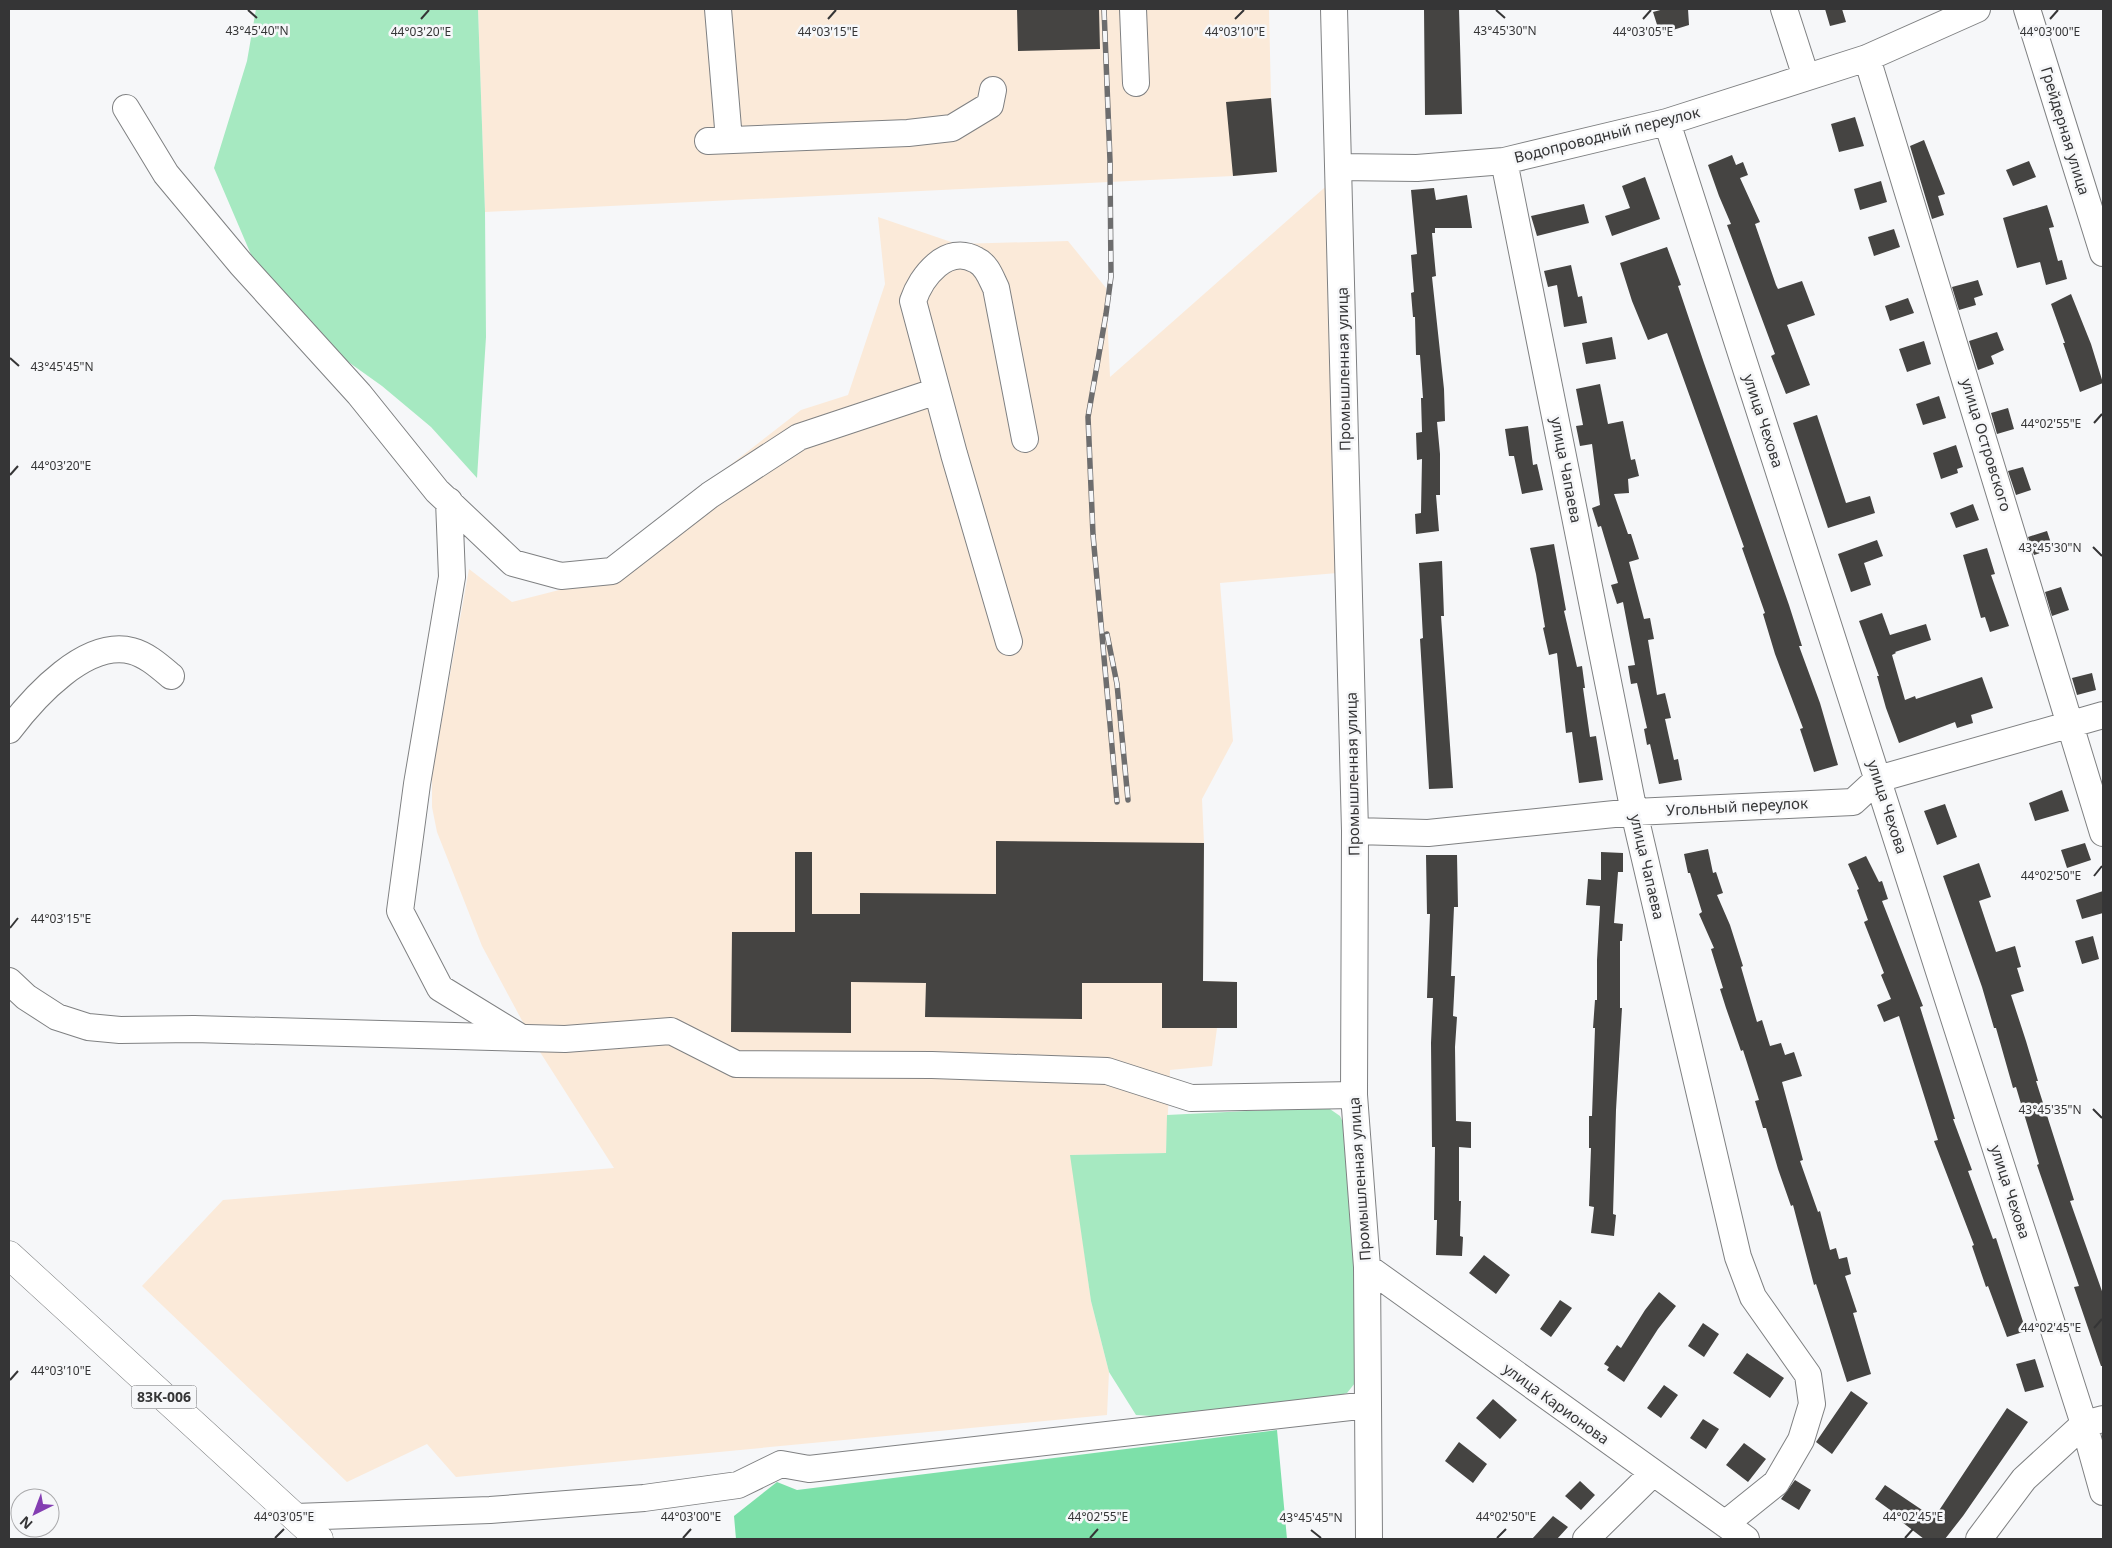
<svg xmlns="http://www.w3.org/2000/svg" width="2112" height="1548" viewBox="0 0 2112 1548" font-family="'Noto Sans',sans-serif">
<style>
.industrial{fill:#fbead9}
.green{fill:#a6e9c1}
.forest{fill:#7de0a9}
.building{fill:#454442}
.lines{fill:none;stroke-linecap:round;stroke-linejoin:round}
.minor-casing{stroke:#7f8082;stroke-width:28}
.major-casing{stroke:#7f8082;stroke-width:29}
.minor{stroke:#fff;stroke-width:26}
.major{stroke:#fff;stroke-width:28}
.rail-casing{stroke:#6d6d6e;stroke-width:5.5}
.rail{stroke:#f6f7f9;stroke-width:4;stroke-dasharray:11;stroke-linecap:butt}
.ticks{fill:none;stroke:#353536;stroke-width:2}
.labels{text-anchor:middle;stroke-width:5;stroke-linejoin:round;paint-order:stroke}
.shield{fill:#f6f7f9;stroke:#6f6f70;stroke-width:1}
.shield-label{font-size:14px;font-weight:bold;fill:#353536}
.street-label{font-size:15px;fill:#353536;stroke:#f6f7f9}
.ticks-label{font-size:12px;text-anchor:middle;fill:#353536;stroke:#f6f7f9;stroke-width:5;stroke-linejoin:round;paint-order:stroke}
</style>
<rect width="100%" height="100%" fill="#f6f7f9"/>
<!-- industrial -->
<path class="industrial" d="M478,9H1269L1271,98L1277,172L1233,176L485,212Z
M1340,174L1349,572L1220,583L1233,741L1202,799L1204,843L1203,981L1237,982V1028H1217L1212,1066L1170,1070L1166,1153L1071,1155L1091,1301L1109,1372L1107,1415L456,1477L427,1444L347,1482L142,1286L223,1200L614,1168L533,1041L482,946L437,832L432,807V775L469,569L512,602L575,586L801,410L848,395L885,284L878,217L957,244L1068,241L1106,288L1110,377Z"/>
<!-- green -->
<path class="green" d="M256,9H478L485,212L486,337L477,478L431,427L382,386L333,351L282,327L214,168L247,61Z
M1327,1107L1340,1116L1348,1133L1354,1278L1355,1383L1347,1393L1327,1399L1200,1419L1136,1415L1109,1372L1091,1301L1070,1155L1166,1153L1167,1115Z"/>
<!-- forest -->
<path class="forest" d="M1277,1430L1287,1539H736L734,1516L777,1482L797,1490Z"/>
<!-- building -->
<path class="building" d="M1017,9H1099L1100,49L1018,51Z
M1424,9H1459L1462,114L1425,115Z
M1664,9H1688L1689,25L1660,34L1653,12Z
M1825,9H1842L1846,22L1830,26Z
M1271,98L1277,172L1233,176L1226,102Z
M1855,117L1864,146L1839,152L1831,124Z
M1924,140L1945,194L1938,196L1944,215L1932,219L1910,146Z
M1732,155L1736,165L1743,162L1748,175L1740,178L1760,222L1755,224L1776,285L1778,289L1802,281L1815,315L1787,325L1810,385L1786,394L1771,356L1775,354L1727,225L1731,224L1719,196L1708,165Z
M2029,161L2036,177L2013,186L2006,170Z
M1645,177L1660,219L1612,236L1605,216L1630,208L1622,186Z
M1881,181L1887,202L1860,210L1854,189Z
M1434,188L1436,200L1467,195L1472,228H1435V233H1432L1436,276L1432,277L1444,389L1445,421L1437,422L1440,454V495H1436L1439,531L1416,534L1415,514L1421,513L1422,459L1417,460L1416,433L1422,432L1421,398H1423L1420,355H1416L1415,317H1413L1411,293L1414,292L1411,255L1417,254L1411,190Z
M1584,204L1589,223L1537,236L1531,216Z
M2047,205L2054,227L2049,228L2058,261L2062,260L2067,279L2046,285L2040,262L2017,268L2003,218Z
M1894,229L1900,247L1874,256L1868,237Z
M1667,247L1681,285L1678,286L1704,363L1789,605L1802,646H1799L1820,703L1838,765L1814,772L1800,729L1803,728L1775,654L1763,614L1765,613L1742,548L1744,547L1667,333L1648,340L1632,301L1620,263Z
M1571,265L1578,297L1582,296L1587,323L1564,327L1557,285L1548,287L1544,271Z
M1978,280L1983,295L1974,298L1976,305L1959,310L1952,287Z
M2071,294L2091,344L2103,383L2080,392L2063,343H2065L2051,304Z
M1908,298L1914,313L1890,321L1885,306Z
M1997,332L2004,350L1991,356L1994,364L1978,370L1969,341Z
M1612,337L1616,359L1586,364L1582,343Z
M1924,341L1931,364L1907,372L1899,349Z
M1600,384L1608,424L1623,421L1631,460L1635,459L1639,476L1628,479L1629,493L1614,494L1628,534H1631L1639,559L1629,562L1644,619L1650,618L1654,639L1648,640L1657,695L1665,693L1671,718L1665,719L1674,760L1678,759L1682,780L1659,784L1650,744L1647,745L1644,729L1647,728L1637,683L1631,684L1628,666L1635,665L1623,602L1617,604L1611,585L1618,583L1601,526L1598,527L1592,508L1600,505L1592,444L1580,446L1576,426L1583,425L1576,389Z
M1939,396L1946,418L1923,425L1916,404Z
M2008,408L2014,429L1997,434L1991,413Z
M1817,415L1846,503L1870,496L1875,513L1828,528L1793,423Z
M1528,426L1533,465L1537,464L1543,490L1522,494L1514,456H1509L1505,429Z
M1956,445L1963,467L1957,469L1958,473L1941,479L1933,453Z
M2023,467L2031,490L2016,495L2008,471Z
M1973,504L1979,520L1956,528L1950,513Z
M2047,531L2053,549L2034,555L2028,537Z
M1877,540L1883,556L1864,563L1871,585L1851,592L1838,554Z
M1554,544L1566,610L1564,611L1577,667L1582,666L1585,688H1583L1590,737L1596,736L1603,780L1579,783L1572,732L1566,733L1557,653L1549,655L1543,628L1545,627L1536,574L1530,548Z
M1987,548L1995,574L1991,575L2009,626L1990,632L1985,617L1981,618L1963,555Z
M1442,561L1444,616H1441L1453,788L1429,789L1420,639L1423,638L1419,563Z
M2061,587L2069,610L2052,616L2045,592Z
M1882,613L1890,635L1926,624L1931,640L1895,652L1896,653L1892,655L1905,700L1915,696L1916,699L1982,677L1993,708L1971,715L1973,723L1957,728L1955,722L1899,743L1886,708L1877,676H1879L1859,621Z
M2092,673L2096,690L2077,695L2072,678Z
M2062,790L2069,811L2035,821L2029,803Z
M1945,804L1957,837L1937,845L1924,811Z
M996,841L1204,843L1203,981L1237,982V1028H1162V983H1082V1019L925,1017L926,983L851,982V1033L731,1032L732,932H795V852H812V914H860V893L996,894Z
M2085,843L2091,860L2067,868L2061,850Z
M1708,849L1713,873L1716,872L1723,893L1717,895L1730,925L1743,966L1741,967L1757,1022L1762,1020L1770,1046L1781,1043L1785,1055L1794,1052L1802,1076L1782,1082L1803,1160L1800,1161L1818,1212L1820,1211L1830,1250L1836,1248L1839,1259L1847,1257L1851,1274L1845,1276L1857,1312L1853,1313L1871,1374L1847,1382L1816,1284L1814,1285L1793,1205L1791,1206L1778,1169L1766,1128H1763L1755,1101L1759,1100L1743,1050L1741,1051L1726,1008L1720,989L1723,988L1711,949L1714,948L1699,914L1702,912L1690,873H1688L1684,854Z
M1601,852L1623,853V872H1618L1614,923L1623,924L1622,941H1620V1008H1622L1616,1110L1613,1214L1616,1215L1614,1236L1591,1233L1594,1207L1589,1206L1591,1148H1589V1116H1592L1595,1028H1593L1595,1000H1597V960L1600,906L1586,905L1588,879L1601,880Z
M1426,855H1457L1458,907H1454L1451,976H1455L1453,1016L1457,1017L1455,1047L1456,1121L1471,1122V1148L1459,1147V1201H1461L1460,1236L1463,1237L1462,1256L1436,1255L1437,1220H1434L1435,1147H1432L1431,1043L1433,998H1427L1430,914H1427Z
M1866,856L1879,882L1882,881L1888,899L1882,901L1923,1006L1920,1007L1955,1119H1953L1972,1170L1968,1171L1993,1239L1996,1238L2026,1331L2007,1337L1988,1286L1986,1287L1972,1246L1974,1245L1934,1141L1938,1140L1899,1016L1884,1022L1877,1005L1891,999L1881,975L1884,973L1864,922L1868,920L1857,890L1859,889L1848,864Z
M1979,863L1991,897L1979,901L1996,952L2015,946L2021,967L2017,968L2024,991L2011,995L2026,1041L2038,1081H2036L2074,1200L2070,1201L2103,1294V1366H2101L2074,1287L2079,1286L2037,1165L2039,1164L2016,1087L2013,1088L1996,1028H1994L1982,987L1943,876Z
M2103,891V913L2082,919L2076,900Z
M2093,936L2099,959L2082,964L2075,941Z
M1484,1255L1510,1275L1496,1294L1469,1273Z
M1659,1292L1676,1306L1658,1329L1624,1382L1607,1370L1609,1367L1604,1364L1617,1345L1621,1348L1645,1310Z
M1560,1300L1572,1308L1551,1337L1540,1329Z
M1703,1323L1719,1334L1704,1357L1688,1346Z
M1747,1353L1784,1378L1770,1398L1733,1373Z
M2035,1359L2044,1387L2025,1392L2016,1364Z
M1664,1385L1678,1395L1661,1418L1647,1408Z
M1851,1391L1868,1403L1832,1454L1816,1442Z
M1493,1399L1517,1420L1500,1439L1476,1418Z
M2007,1408L2028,1422L1963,1516L1945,1539H1924L1902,1522L1904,1520L1875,1499L1885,1485L1934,1518Z
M1703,1419L1719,1429L1706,1449L1690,1438Z
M1459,1442L1487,1464L1473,1483L1445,1461Z
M1744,1443L1766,1459L1748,1482L1726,1465Z
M1795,1480L1811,1490L1799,1510L1781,1499Z
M1580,1481L1595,1495L1581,1510L1565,1496Z
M1553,1516L1568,1527L1557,1539H1532Z"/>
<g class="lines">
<!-- minor casing -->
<g class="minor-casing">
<path id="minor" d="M718,9L729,140
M1133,9L1136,83
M1334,9L1355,831L1354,1095L1367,1267L1369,1539
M1784,9L1806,77
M2027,9L2103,253
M1867,58L2103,833
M126,108L166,174L241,264L359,394L437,491L513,563L561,576L612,571L710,495L799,437L937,391
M1667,122L2084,1424L2103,1492
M708,141L908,133L952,128L990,105L993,90
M1504,161L1634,812L1738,1257L1753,1297L1808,1375L1812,1404L1801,1440L1776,1483L1725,1524
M1339,167L1417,168L1504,161L1667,122L1867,58L1977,9
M449,501L452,577L417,784L400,911L440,988L520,1037
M1009,642L954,454L913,301C921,277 947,243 976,260C987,265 991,278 996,288L1025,439
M9,730C34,697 86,639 132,651C147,655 159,666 171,676
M1355,831L1428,833L1634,812L1853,802L1878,779L2103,715
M9,981L26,997L57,1017L88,1027L120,1030L194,1029L565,1039L671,1031L736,1064L932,1065L1107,1071L1191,1098L1354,1095
M1367,1267L1746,1539
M295,1517L490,1510L644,1498L738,1485L781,1464L809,1469L1368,1405
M1586,1539L1653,1473
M1979,1539L2024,1479L2084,1424L2103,1419"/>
</g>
<!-- major casing -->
<g class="major-casing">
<path id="major" d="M9,1255L319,1539"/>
</g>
<!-- minor -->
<use href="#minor" class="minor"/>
<!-- major -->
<use href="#major" class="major"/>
<!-- rail casing -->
<g class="rail-casing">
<path id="rail" d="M1104,9L1110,161L1111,277L1106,314L1088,417L1093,535L1117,802
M1107,634L1117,684L1128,800"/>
</g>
<!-- rail -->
<use href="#rail" class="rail"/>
</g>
<!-- ticks -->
<path class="ticks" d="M248,10L257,18M1496,10L1505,18M421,19L429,10M828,19L836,10M1235,19L1244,10M1643,19L1651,10M2050,19L2058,10M10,358L19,366M2094,423L2102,414M10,475L18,466M2093,547L2102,556M2094,876L2102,866M10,928L18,918M2093,1109L2102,1118M2094,1328L2102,1319M10,1380L18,1371M1311,1530L1321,1538M275,1538L284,1529M683,1538L691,1529M1090,1538L1098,1529M1497,1538L1506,1529M1905,1538L1913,1529"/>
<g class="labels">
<!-- shield labels -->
<rect class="shield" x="131.5" y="1385.5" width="65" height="23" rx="4"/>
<g class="shield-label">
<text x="164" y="1402">83К-006</text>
</g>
<!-- street labels -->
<g class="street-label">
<text transform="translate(2065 131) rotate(73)" y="5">Грейдерная улица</text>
<text transform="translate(1607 135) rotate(-14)" y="5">Водопроводный переулок</text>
<text transform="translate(1344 369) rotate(-91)" y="5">Промышленная улица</text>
<text transform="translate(1763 421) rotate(72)" y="5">улица Чехова</text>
<text transform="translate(1986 445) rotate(73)" y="5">улица Островского</text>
<text transform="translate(1566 470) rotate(79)" y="5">улица Чапаева</text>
<text transform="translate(1353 774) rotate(-91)" y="5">Промышленная улица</text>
<text transform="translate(1737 807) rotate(-3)" y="5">Угольный переулок</text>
<text transform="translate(1887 807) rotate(72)" y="5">улица Чехова</text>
<text transform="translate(1647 867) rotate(77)" y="5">улица Чапаева</text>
<text transform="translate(1360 1179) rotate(-94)" y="5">Промышленная улица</text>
<text transform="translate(2010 1192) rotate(72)" y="5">улица Чехова</text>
<text transform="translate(1556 1404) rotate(36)" y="5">улица Карионова</text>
</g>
</g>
<g class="ticks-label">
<text x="257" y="35">43°45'40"N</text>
<text x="1505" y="35">43°45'30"N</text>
<text x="421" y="36">44°03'20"E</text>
<text x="828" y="36">44°03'15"E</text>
<text x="1235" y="36">44°03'10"E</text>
<text x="1643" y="36">44°03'05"E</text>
<text x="2050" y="36">44°03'00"E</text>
<text x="62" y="371">43°45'45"N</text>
<text x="2051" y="428">44°02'55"E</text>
<text x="61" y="470">44°03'20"E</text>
<text x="2050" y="552">43°45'30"N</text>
<text x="2051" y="880">44°02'50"E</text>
<text x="61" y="923">44°03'15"E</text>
<text x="2050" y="1114">43°45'35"N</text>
<text x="2051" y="1332">44°02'45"E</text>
<text x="61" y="1375">44°03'10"E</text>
<text x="284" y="1521">44°03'05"E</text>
<text x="691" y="1521">44°03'00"E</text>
<text x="1098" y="1521">44°02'55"E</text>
<text x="1506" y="1521">44°02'50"E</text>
<text x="1913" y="1521">44°02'45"E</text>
<text x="1311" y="1522">43°45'45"N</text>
</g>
<!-- border -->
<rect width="2112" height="1548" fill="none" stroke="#353536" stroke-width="20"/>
<!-- north arrow -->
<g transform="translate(35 1513) rotate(222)"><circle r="24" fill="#f6f7f9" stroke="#a9a9ab"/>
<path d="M0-4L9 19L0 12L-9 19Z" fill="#843eb2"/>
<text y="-8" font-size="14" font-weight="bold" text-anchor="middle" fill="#353536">N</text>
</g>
</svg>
